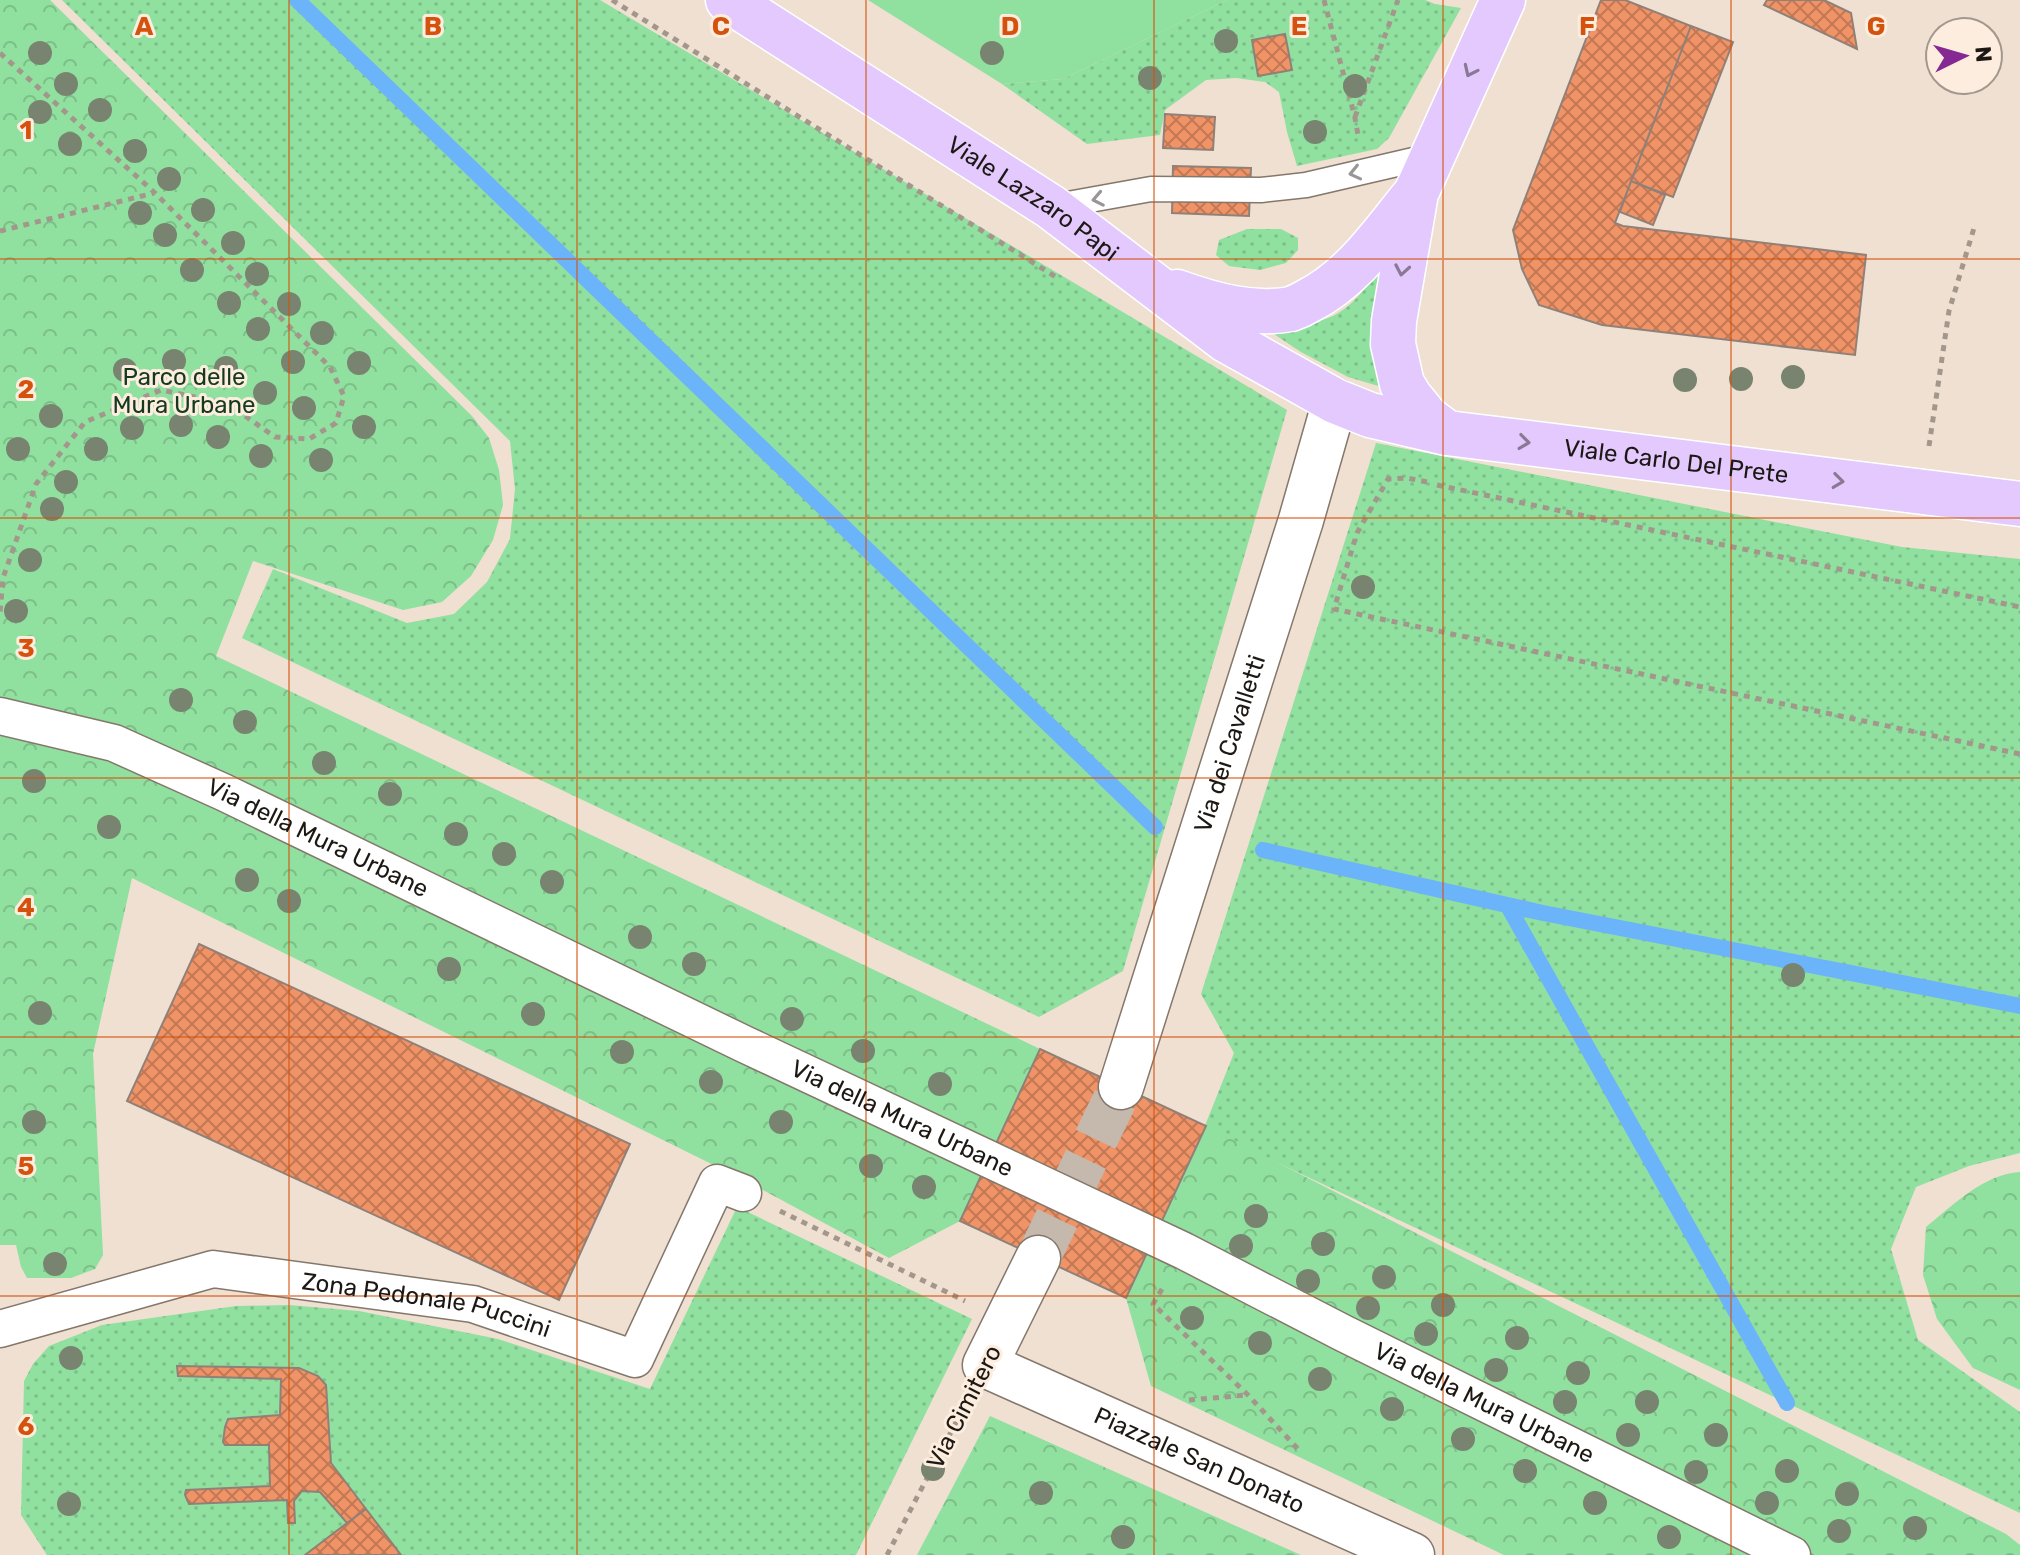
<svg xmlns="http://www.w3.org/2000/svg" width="2020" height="1555" viewBox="0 0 2020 1555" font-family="Rubik,sans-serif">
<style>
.grass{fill:url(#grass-dots)}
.forest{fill:url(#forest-crowns)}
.garden{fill:#90e09f}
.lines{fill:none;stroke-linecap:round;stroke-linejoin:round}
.stream{stroke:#6bb4fa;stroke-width:16}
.building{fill:url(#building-cross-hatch);stroke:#918078;stroke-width:2}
.minor-tunnel{stroke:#c5b8ac;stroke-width:44;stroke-dasharray:44 22;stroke-linecap:butt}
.service-casing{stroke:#84776b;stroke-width:27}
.pedestrian-casing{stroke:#84776b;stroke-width:39}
.minor-casing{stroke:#84776b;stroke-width:47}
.primary-casing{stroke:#fff;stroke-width:47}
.path{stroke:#a3978c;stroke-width:5;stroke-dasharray:6 6;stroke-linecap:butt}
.service{stroke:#fff;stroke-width:24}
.pedestrian{stroke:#fff;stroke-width:36}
.minor{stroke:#fff;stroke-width:44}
.primary{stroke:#e3c9fe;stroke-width:44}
.tree{fill:#78846f}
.oneway{stroke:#8a7994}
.oneway2{stroke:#999795}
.grid{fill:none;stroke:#d4520d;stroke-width:2;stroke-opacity:0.55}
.labels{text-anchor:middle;stroke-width:6;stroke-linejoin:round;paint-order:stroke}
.street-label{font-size:24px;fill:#1d1813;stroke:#fceddf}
.park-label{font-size:24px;fill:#16391e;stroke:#fceddf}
.grid-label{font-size:26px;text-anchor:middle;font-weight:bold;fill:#d4520d;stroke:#fceddf;stroke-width:6;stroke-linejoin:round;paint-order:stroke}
</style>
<defs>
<pattern id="grass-dots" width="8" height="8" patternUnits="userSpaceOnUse" patternTransform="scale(2)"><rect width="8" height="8" fill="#90e09f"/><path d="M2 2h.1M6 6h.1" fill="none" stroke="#7cbf88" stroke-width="1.8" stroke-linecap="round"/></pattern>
<pattern id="forest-crowns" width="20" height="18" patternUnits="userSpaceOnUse" patternTransform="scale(2)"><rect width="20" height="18" fill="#90e09f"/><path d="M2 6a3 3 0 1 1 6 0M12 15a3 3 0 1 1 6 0" fill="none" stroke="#7cbf88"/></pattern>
<pattern id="building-cross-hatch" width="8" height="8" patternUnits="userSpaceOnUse" patternTransform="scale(2)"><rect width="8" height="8" fill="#f09468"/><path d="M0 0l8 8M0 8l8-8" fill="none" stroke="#c27854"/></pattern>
</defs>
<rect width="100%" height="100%" fill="#efe0d2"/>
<!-- grass -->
<path class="grass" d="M62,0H600L1287,410L1123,971L1039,1017L242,638L273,569L407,623L454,614L487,582L510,539L515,489L510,441Z
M1227,0H1425L1435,4L1461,8L1389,138L1377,149L1297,166L1287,132L1279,92L1265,82L1236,78L1206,80L1165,110L1160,135L1087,144L1002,84L1063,79Z
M1247,229H1281L1298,238V250L1286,263L1260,270L1229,266L1216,255L1219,240Z
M1381,268L1385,388L1348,377L1301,352L1257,323C1326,325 1339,325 1381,268Z
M1376,443L1902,547L2020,559V1153L1969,1166L1916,1187L1891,1249L1918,1340L2020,1412V1513L1204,1128L1234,1053L1201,994Z
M737,1207L972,1319L856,1555H401L331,1463L326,1385L318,1376L299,1368L178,1366V1376L281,1379L280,1415L229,1419L225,1427L223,1442L226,1445H269L270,1486L186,1490L185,1495L189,1504L287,1500L288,1523H294V1501L302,1491L320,1492L347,1523L305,1555H47L21,1515L24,1381L33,1364L49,1346L102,1325L236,1306L289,1305L359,1311L498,1339L650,1389Z"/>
<!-- forest -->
<path class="forest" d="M0,0H50L472,416L489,438L499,470L503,505L493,540L471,576L442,602L403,610L253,561L216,656L1040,1049L960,1221L889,1258L748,1182L132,878L93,1054L103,1255L95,1269L71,1278H27L21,1267L16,1245H0Z
M1206,1126L2006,1534L2020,1545V1555H1504L1151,1386L1126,1298Z
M2020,1172V1390L1973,1368L1937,1319L1923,1275L1926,1227C1953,1205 1984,1174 2020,1172Z
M990,1416L1301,1555H917Z"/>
<!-- garden -->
<path class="garden" d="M868,0H1227L1063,79L1002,84Z"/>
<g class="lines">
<!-- stream -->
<path class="stream" d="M297,0L1155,827
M1263,850L1543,913L2020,1006
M1508,906L1787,1403"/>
</g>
<!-- building -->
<path class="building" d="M1601,0H1625L1691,26L1615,223L1623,226L1866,255L1855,355L1602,325L1539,305L1522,269L1513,230Z
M1767,0H1824L1851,13L1857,49L1764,5Z
M1691,26L1733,42L1673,197L1631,181Z
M1285,34L1292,70L1258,76L1252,40Z
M1165,114L1215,117L1213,150L1163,148Z
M1173,166L1251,168L1249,216L1172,213Z
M1631,181L1665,195L1653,225L1620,212Z
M199,944L630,1144L559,1300L127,1101Z
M1040,1049L1206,1126L1126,1298L960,1221Z
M177,1366L299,1368L318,1376L326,1385L331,1463L366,1509L347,1523L320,1492L302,1491L294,1501L295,1523H288L287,1500L189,1504L185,1495L186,1490L270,1486L269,1445H225L223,1442L225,1427L228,1419L280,1415L281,1379L178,1376Z
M366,1509L401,1555H305L347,1523Z"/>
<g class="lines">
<!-- minor-tunnel -->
<path class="minor-tunnel" d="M1038,1258L1121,1087"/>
<!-- service casing -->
<g class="service-casing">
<path id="service" d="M1051,207L1151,189L1261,190L1306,185L1431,156"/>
</g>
<!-- pedestrian casing -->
<g class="pedestrian-casing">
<g id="pedestrian">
<path id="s1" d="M0,716L114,743L223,792L744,1044L1184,1251L1343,1333L1792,1555"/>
<path id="s2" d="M0,1329L213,1269L473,1304L635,1359L717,1183L743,1193"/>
</g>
</g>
<!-- minor casing -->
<g class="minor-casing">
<g id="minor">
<path id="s3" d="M1121,1087L1301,520L1335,401"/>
<path id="s4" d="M1038,1258L985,1365L1412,1555"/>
</g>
</g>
<!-- primary casing -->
<g class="primary-casing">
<g id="primary">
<path id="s5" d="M728,0L1051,207L1226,340L1335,401L1370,415L1447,433L2020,504"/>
<path d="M1177,292C1213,305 1253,316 1291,309C1297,307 1303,304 1308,301C1353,278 1381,236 1412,198"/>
<path d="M1447,433L1427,418L1410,397L1402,384L1393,344L1394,321L1416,193L1503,0"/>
</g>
</g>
<!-- path -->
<path class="path" d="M612,0L1056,277
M1324,0L1355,118L1358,135
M0,53L155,193L330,367L344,396L336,423L309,439L275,437L228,404L161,390L85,422L36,484L3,578L0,613
M1355,117L1398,0
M0,231L154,193
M1929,446L1949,311L1974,228
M1427,482L1407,478L1388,479L1357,533L1334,609L2020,754
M1437,485L2020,607
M780,1211L965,1301
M1162,1289L1153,1304L1248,1395L1298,1449
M1189,1400L1247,1395
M887,1555L963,1409"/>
<!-- service -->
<use href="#service" class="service"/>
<!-- pedestrian -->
<use href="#pedestrian" class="pedestrian"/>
<!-- minor -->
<use href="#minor" class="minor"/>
<!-- primary -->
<use href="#primary" class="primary"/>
</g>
<!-- trees -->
<g class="tree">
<circle cx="1226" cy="41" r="12"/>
<circle cx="40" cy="53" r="12"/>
<circle cx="992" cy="53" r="12"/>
<circle cx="1150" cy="78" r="12"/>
<circle cx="66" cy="84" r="12"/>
<circle cx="1355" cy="86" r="12"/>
<circle cx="100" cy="110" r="12"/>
<circle cx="40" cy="112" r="12"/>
<circle cx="1315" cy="132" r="12"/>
<circle cx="70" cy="144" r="12"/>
<circle cx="135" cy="151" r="12"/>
<circle cx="169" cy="179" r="12"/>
<circle cx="203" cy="210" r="12"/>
<circle cx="140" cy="213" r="12"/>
<circle cx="165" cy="235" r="12"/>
<circle cx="233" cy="243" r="12"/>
<circle cx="192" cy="270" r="12"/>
<circle cx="257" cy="274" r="12"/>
<circle cx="229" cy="303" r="12"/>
<circle cx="289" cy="304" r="12"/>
<circle cx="258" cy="329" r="12"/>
<circle cx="322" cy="333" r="12"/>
<circle cx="174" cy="361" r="12"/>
<circle cx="293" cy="362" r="12"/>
<circle cx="359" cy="363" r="12"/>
<circle cx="226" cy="368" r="12"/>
<circle cx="125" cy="370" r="12"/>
<circle cx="1793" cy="377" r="12"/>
<circle cx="1741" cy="379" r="12"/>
<circle cx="1685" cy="380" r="12"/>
<circle cx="265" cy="393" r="12"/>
<circle cx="304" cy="408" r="12"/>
<circle cx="51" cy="416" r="12"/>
<circle cx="181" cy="425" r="12"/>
<circle cx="364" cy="427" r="12"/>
<circle cx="132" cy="428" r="12"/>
<circle cx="218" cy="437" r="12"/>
<circle cx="18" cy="449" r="12"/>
<circle cx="96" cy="449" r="12"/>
<circle cx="261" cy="456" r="12"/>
<circle cx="321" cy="460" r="12"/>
<circle cx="66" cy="482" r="12"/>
<circle cx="52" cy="509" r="12"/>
<circle cx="30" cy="560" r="12"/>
<circle cx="1363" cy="587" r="12"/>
<circle cx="16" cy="611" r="12"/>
<circle cx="181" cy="700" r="12"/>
<circle cx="245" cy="722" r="12"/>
<circle cx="324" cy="763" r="12"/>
<circle cx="34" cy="781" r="12"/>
<circle cx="390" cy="794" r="12"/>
<circle cx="109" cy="827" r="12"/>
<circle cx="456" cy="834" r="12"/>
<circle cx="504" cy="854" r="12"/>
<circle cx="247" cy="880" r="12"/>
<circle cx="552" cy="882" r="12"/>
<circle cx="289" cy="901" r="12"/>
<circle cx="640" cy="937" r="12"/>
<circle cx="694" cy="964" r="12"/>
<circle cx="449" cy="969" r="12"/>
<circle cx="1793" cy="975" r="12"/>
<circle cx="40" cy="1013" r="12"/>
<circle cx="533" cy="1014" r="12"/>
<circle cx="792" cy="1019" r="12"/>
<circle cx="863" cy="1051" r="12"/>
<circle cx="622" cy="1052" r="12"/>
<circle cx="711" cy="1082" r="12"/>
<circle cx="940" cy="1084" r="12"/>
<circle cx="34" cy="1122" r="12"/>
<circle cx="781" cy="1122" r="12"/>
<circle cx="871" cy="1166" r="12"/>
<circle cx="924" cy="1187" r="12"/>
<circle cx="1256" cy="1216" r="12"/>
<circle cx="1323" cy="1244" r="12"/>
<circle cx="1241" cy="1246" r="12"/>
<circle cx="55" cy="1264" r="12"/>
<circle cx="1384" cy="1277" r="12"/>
<circle cx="1308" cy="1281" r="12"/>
<circle cx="1443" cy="1305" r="12"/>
<circle cx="1368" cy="1308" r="12"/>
<circle cx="1192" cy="1318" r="12"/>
<circle cx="1426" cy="1334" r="12"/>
<circle cx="1517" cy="1338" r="12"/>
<circle cx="1260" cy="1343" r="12"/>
<circle cx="71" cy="1358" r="12"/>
<circle cx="1496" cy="1370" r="12"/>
<circle cx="1578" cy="1373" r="12"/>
<circle cx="1320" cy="1379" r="12"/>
<circle cx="1565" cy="1402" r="12"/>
<circle cx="1647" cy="1402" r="12"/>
<circle cx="1392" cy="1409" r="12"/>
<circle cx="1628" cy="1435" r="12"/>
<circle cx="1716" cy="1435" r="12"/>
<circle cx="1463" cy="1439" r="12"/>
<circle cx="933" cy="1469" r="12"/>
<circle cx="1525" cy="1471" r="12"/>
<circle cx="1787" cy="1471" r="12"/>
<circle cx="1696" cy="1472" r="12"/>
<circle cx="1041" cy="1493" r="12"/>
<circle cx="1847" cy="1494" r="12"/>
<circle cx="1595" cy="1503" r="12"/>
<circle cx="1767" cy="1503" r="12"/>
<circle cx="69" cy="1504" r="12"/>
<circle cx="1915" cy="1528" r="12"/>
<circle cx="1839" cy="1531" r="12"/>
<circle cx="1123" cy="1537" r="12"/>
<circle cx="1669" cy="1537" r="12"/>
</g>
<!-- one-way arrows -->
<defs><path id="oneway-chevron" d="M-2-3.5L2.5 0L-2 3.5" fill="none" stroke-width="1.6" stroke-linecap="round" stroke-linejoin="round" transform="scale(2)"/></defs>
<g class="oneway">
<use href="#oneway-chevron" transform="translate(1470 71) rotate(115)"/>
<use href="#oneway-chevron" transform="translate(1402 270) rotate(100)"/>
<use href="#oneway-chevron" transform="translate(1524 442) rotate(7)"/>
<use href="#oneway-chevron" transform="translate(1838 481) rotate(7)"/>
</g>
<g class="oneway2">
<use href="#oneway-chevron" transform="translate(1355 173) rotate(167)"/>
<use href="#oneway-chevron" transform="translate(1098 199) rotate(169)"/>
</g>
<!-- grid -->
<path class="grid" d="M289,0V1555M577,0V1555M866,0V1555M1154,0V1555M1443,0V1555M1731,0V1555M0,259H2020M0,518H2020M0,778H2020M0,1037H2020M0,1296H2020"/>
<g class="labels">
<!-- street labels -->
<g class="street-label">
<text dy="8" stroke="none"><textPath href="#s5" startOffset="364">Viale Lazzaro Papi</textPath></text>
<text dy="8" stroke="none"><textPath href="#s5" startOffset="1076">Viale Carlo Del Prete</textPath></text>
<text dy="8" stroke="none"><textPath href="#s3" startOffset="360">Via dei Cavalletti</textPath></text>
<text dy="8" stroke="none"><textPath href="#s1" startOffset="342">Via della Mura Urbane</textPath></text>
<text dy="8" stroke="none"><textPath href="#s1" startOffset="990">Via della Mura Urbane</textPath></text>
<text dy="8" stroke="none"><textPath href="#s2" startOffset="438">Zona Pedonale Puccini</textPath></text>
<text dy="8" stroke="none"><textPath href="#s1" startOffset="1638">Via della Mura Urbane</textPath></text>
<text transform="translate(964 1407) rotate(-63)" y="8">Via Cimitero</text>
<text dy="8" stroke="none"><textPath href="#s4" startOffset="354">Piazzale San Donato</textPath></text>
</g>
<!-- park labels -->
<g class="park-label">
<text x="184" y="385">Parco delle<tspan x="184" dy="28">Mura Urbane</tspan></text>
</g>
</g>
<g class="grid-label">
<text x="144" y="35">A</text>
<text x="433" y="35">B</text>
<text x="721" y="35">C</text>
<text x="1010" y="35">D</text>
<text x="1299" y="35">E</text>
<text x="1587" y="35">F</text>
<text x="1876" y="35">G</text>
<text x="26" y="139">1</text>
<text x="26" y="398">2</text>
<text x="26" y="657">3</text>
<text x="26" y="916">4</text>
<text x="26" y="1175">5</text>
<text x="26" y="1435">6</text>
</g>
<!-- north arrow -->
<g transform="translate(1964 56) rotate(85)"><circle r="38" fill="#fceddf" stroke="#a3988d" stroke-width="2"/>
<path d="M0-6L14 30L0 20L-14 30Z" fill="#862892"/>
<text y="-12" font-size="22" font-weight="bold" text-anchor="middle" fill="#1d1813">N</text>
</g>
</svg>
